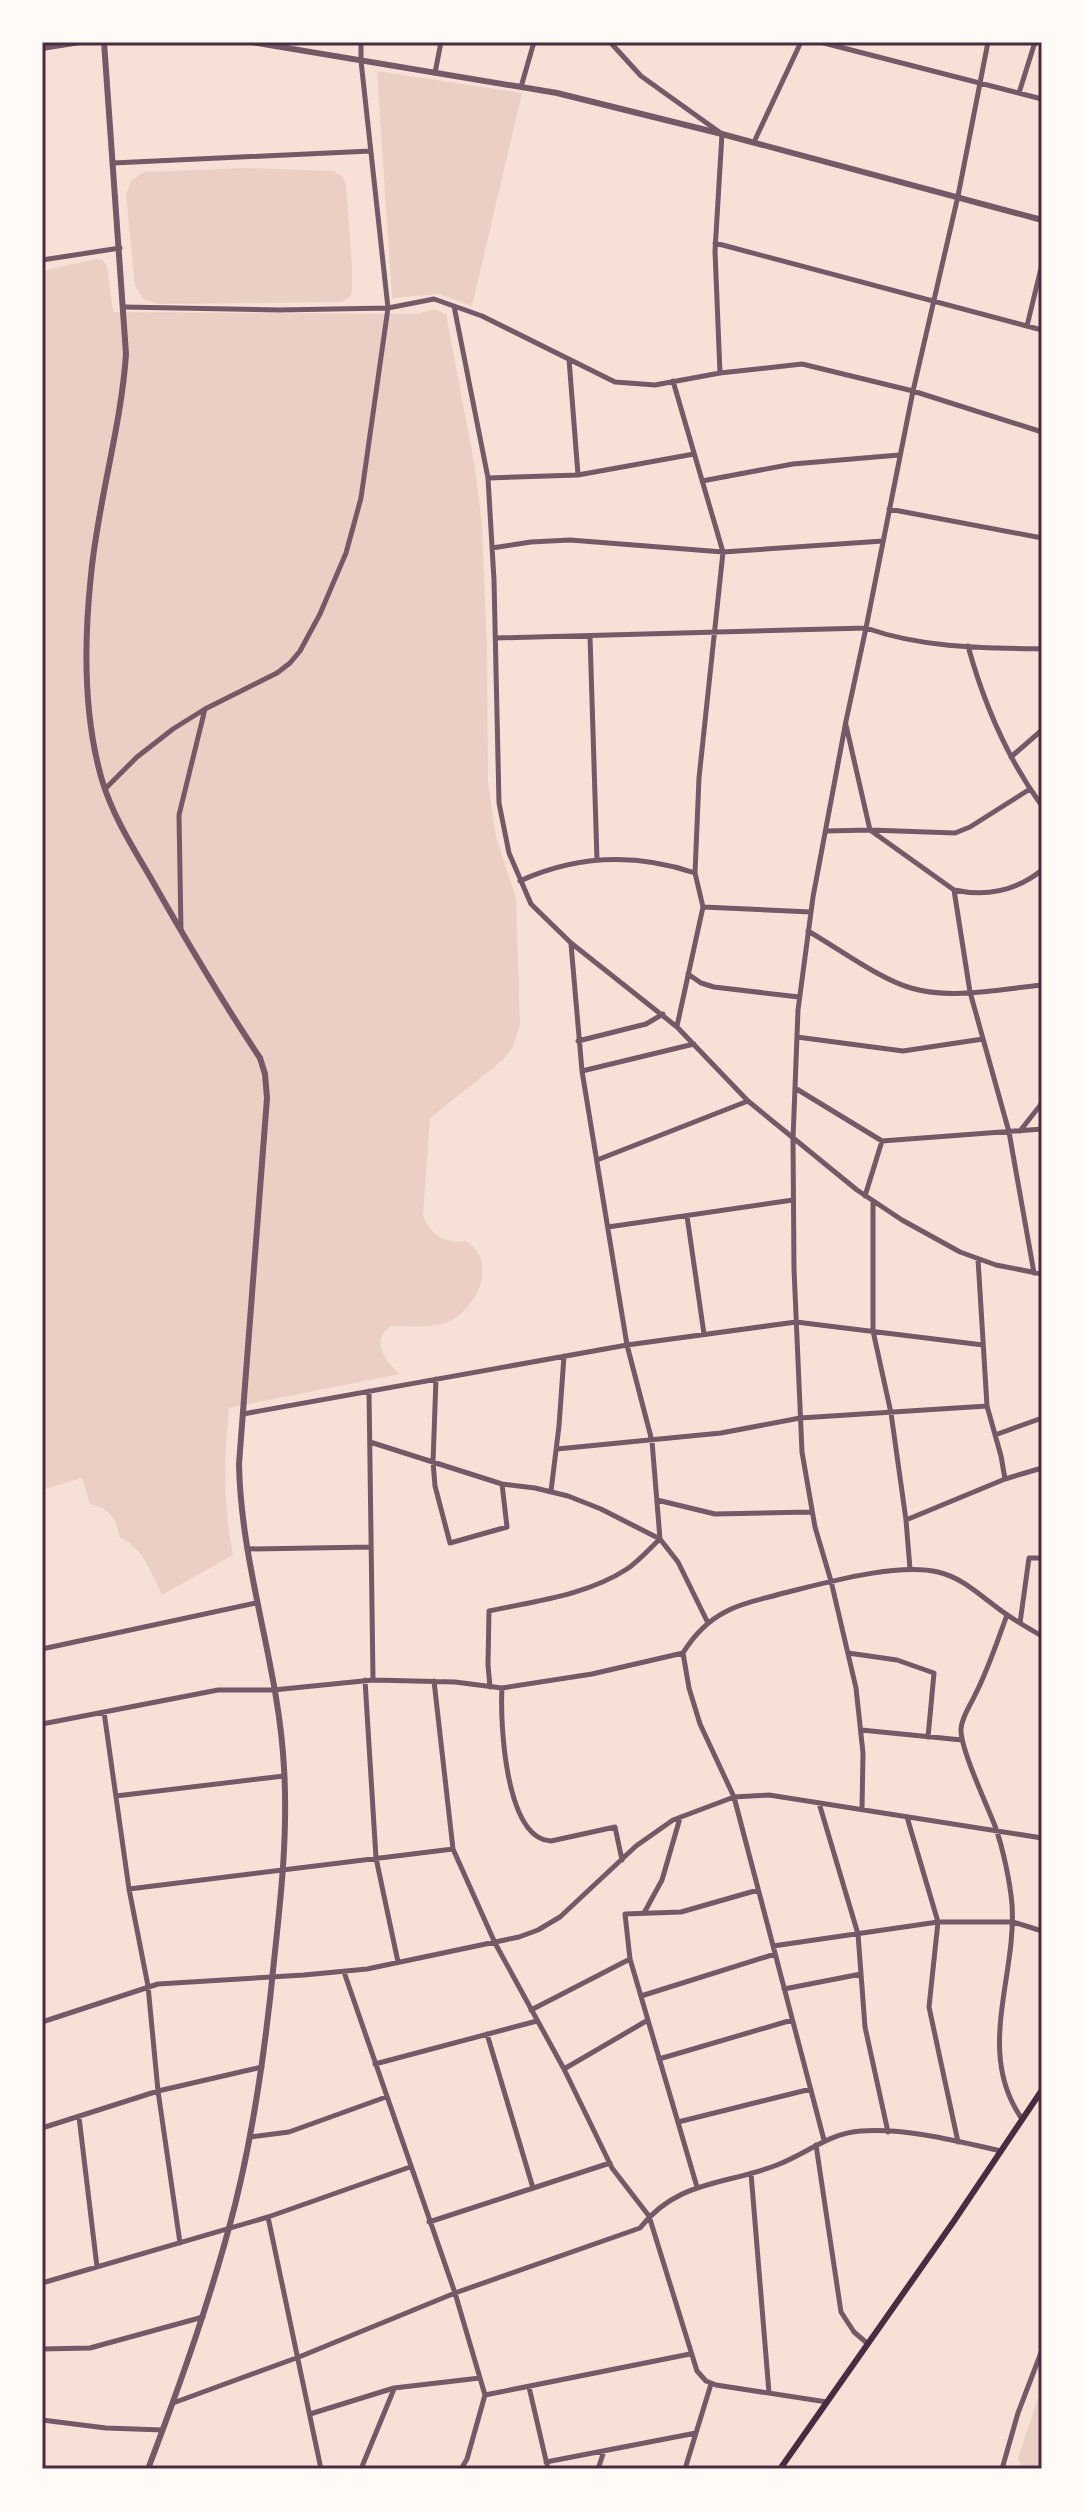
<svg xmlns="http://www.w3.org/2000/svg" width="1084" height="2511" viewBox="0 0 1084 2511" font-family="'Source Sans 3',sans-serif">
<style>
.green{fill:#ebcfc5}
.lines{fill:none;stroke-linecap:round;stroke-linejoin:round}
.minor{stroke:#755966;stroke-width:5}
.tertiary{stroke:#755966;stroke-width:6}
.secondary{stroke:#4a2c40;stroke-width:6}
.neatline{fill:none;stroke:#4a2c40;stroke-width:3}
</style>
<rect width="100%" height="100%" fill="#f7e1d7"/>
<!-- green -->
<path class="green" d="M377,71L522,93L472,306L439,294L392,298Z
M246,168L334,171L342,176L346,184C347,201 355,285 351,295C348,300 345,300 340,302L158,304L143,299L135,286L126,195L131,181L144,172Z
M96,259L102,260L107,266L113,312L418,314L434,309L446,314L475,468L482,525L487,649L488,782L496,837L516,898L520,1025L513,1047L503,1060L430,1118L423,1215C430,1235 445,1244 466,1241C499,1262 477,1309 448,1322C431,1329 409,1326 391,1326C370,1339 385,1362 400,1374L229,1408C224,1458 223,1505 233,1555L162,1595C150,1572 144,1548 119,1537C118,1519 108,1508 90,1504L82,1478L42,1490V271Z
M1042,2386V2469H1022L1018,2458Z"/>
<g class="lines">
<!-- minor -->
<path class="minor" d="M610,42L641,76L722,134L715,251L720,373
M820,42L1042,99
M435,73L441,42
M521,87L534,42
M1019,93L1035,42
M754,142L801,42
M113,163L371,151
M715,243L1042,330
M42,260L120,248
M454,306L488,478L494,580L499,803L509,853L531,904L571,943L677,1027L748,1101L857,1190L902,1220L960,1252L996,1265L1042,1274
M124,307L279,310L388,308L434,299L482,316L615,382L655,385L720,373L802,364L913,391L1042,432
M1027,326L1042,264
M569,359L578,475
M673,381L723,552L699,778L695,873L703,907L677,1026
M488,478L578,475L694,454
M702,481L793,464L899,455
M889,509L1042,538
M492,548L531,542L570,540L723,552L883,541
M590,636L597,860
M496,638L866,628C922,648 983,648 1042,649
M968,646C984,704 1007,758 1042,806
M846,725L870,830L954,890L970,992L1009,1132L1034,1273
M1011,757L1042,730
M105,789L137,757L173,729L205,709L277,673L290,663L300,651L320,614L346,553L361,498L388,308L361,61V42
M826,831L870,830L955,833L970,827L1030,789
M520,881C577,855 635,853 695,873
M954,890C987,897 1016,891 1042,870
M703,907L811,912
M181,931L179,815L205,709
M808,931C836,947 881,980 911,988C952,1000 1001,989 1042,985
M688,974L701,983L714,987L799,997
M797,1037L903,1051L983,1039
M578,1041L646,1024L663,1014
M582,1071L694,1044
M795,1088L882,1141L1042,1129
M1020,1131L1042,1103
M597,1160L748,1101
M865,1196L882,1141
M873,1202V1331L891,1413L906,1520L910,1569
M687,1216L704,1334
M608,1227L793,1200
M978,1259L987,1406L1001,1456L1005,1479
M436,1379L433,1462L435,1486L450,1543L507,1527L502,1484
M369,1391L373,1680
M243,1414L627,1345L796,1322L983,1345
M995,1435L1042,1418
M370,1442L502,1484L535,1488L568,1496L601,1509L660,1539L678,1562L708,1623
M557,1449L721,1433L800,1418L987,1406
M551,1491L559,1426L564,1356
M657,1500L715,1514L811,1512
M906,1520L1005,1479L1042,1468
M247,1549L371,1547
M1007,1615C997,1642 988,1670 975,1695C970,1706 962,1716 961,1729C960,1748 987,1805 995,1826C1003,1848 1010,1882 1012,1904C1017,1977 975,2052 1022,2119
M1020,1623L1029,1558H1042
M42,1649L256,1603
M683,1653L689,1688L700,1724L734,1797L824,2140
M848,1653L897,1660L934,1673L928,1737
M365,1680L376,1858L398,1962
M434,1681L453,1849
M490,1687L488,1665L489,1611C536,1601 587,1595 627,1569C639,1561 650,1548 660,1539L652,1441L627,1345L582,1071L571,944
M502,1688C500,1722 505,1839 551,1841L615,1827L622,1860
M104,1712L129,1889L148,1986L158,2091L180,2243
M42,1724L218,1690H273L373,1680L455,1682L502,1688L592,1674L683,1653C694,1635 709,1620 727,1611C744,1602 763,1599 780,1594C821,1584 897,1562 938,1572C962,1578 976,1592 995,1606C1010,1618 1026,1627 1042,1636
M861,1730L962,1740
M116,1796L284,1776
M819,1803L858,1934L865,2027L888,2132
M862,1809L863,1753L856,1688L831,1581L815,1527L802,1452L794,1269L793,1139L798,1010L813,897L846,721L866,628L913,391L958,196L988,42
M907,1817L938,1922L929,2007L958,2142
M129,1889L453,1849L495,1943L564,2069L612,2168L649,2216L697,2371L706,2381L716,2385L827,2402
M644,1913L662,1880L680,1818
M773,1946L938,1922H1013L1042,1931
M344,1972L455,2293L485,2395L467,2459L461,2469
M784,1989L861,1974
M641,1996L775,1954
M531,2010L630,1959
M42,2022L158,1984L304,1975L367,1969L519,1937L538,1930L560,1917L636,1846L673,1820L734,1797L769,1795L1042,1838
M487,2034L533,2188
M659,2059L792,2020
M375,2064L537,2021
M564,2069L648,2020
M79,2117L97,2267
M678,2122L811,2089
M42,2128L158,2091L262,2067
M250,2137L289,2132L386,2097
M816,2145L841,2312L854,2332L868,2344
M751,2173L769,2393
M697,2187L630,1959L625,1914L681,1912L758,1890
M268,2217L321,2469
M429,2222L610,2163
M42,2283L268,2217L410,2167
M42,2349L90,2348L203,2317
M529,2387L548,2469
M485,2395L690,2354
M173,2403L299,2357L455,2293L640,2228C677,2180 726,2185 777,2165C806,2154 829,2133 861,2131C907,2128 957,2141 1001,2151
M310,2414L394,2388L480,2378
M42,2420L106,2428L163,2430
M546,2462L696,2433
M361,2469L394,2389
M598,2469L604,2451
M685,2469L711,2384
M1002,2469L1018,2413L1042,2350"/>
<!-- tertiary -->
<path class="tertiary" d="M104,42L126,354C121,428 98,501 91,575C84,641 83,715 102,780C113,817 134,849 153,882C187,942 222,1001 260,1058L265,1074L267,1098L239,1464C241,1568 279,1666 284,1768C288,1833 281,1897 274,1961C266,2043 255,2125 235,2205C212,2295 181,2382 148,2469
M251,42L557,93L722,134L1042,220
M42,48L80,42"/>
<!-- secondary -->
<path class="secondary" d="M780,2469L954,2221L1042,2090"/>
</g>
<!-- border -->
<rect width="1084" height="2511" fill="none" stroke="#fffaf5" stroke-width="88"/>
<rect x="44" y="44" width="996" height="2423" class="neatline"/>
</svg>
